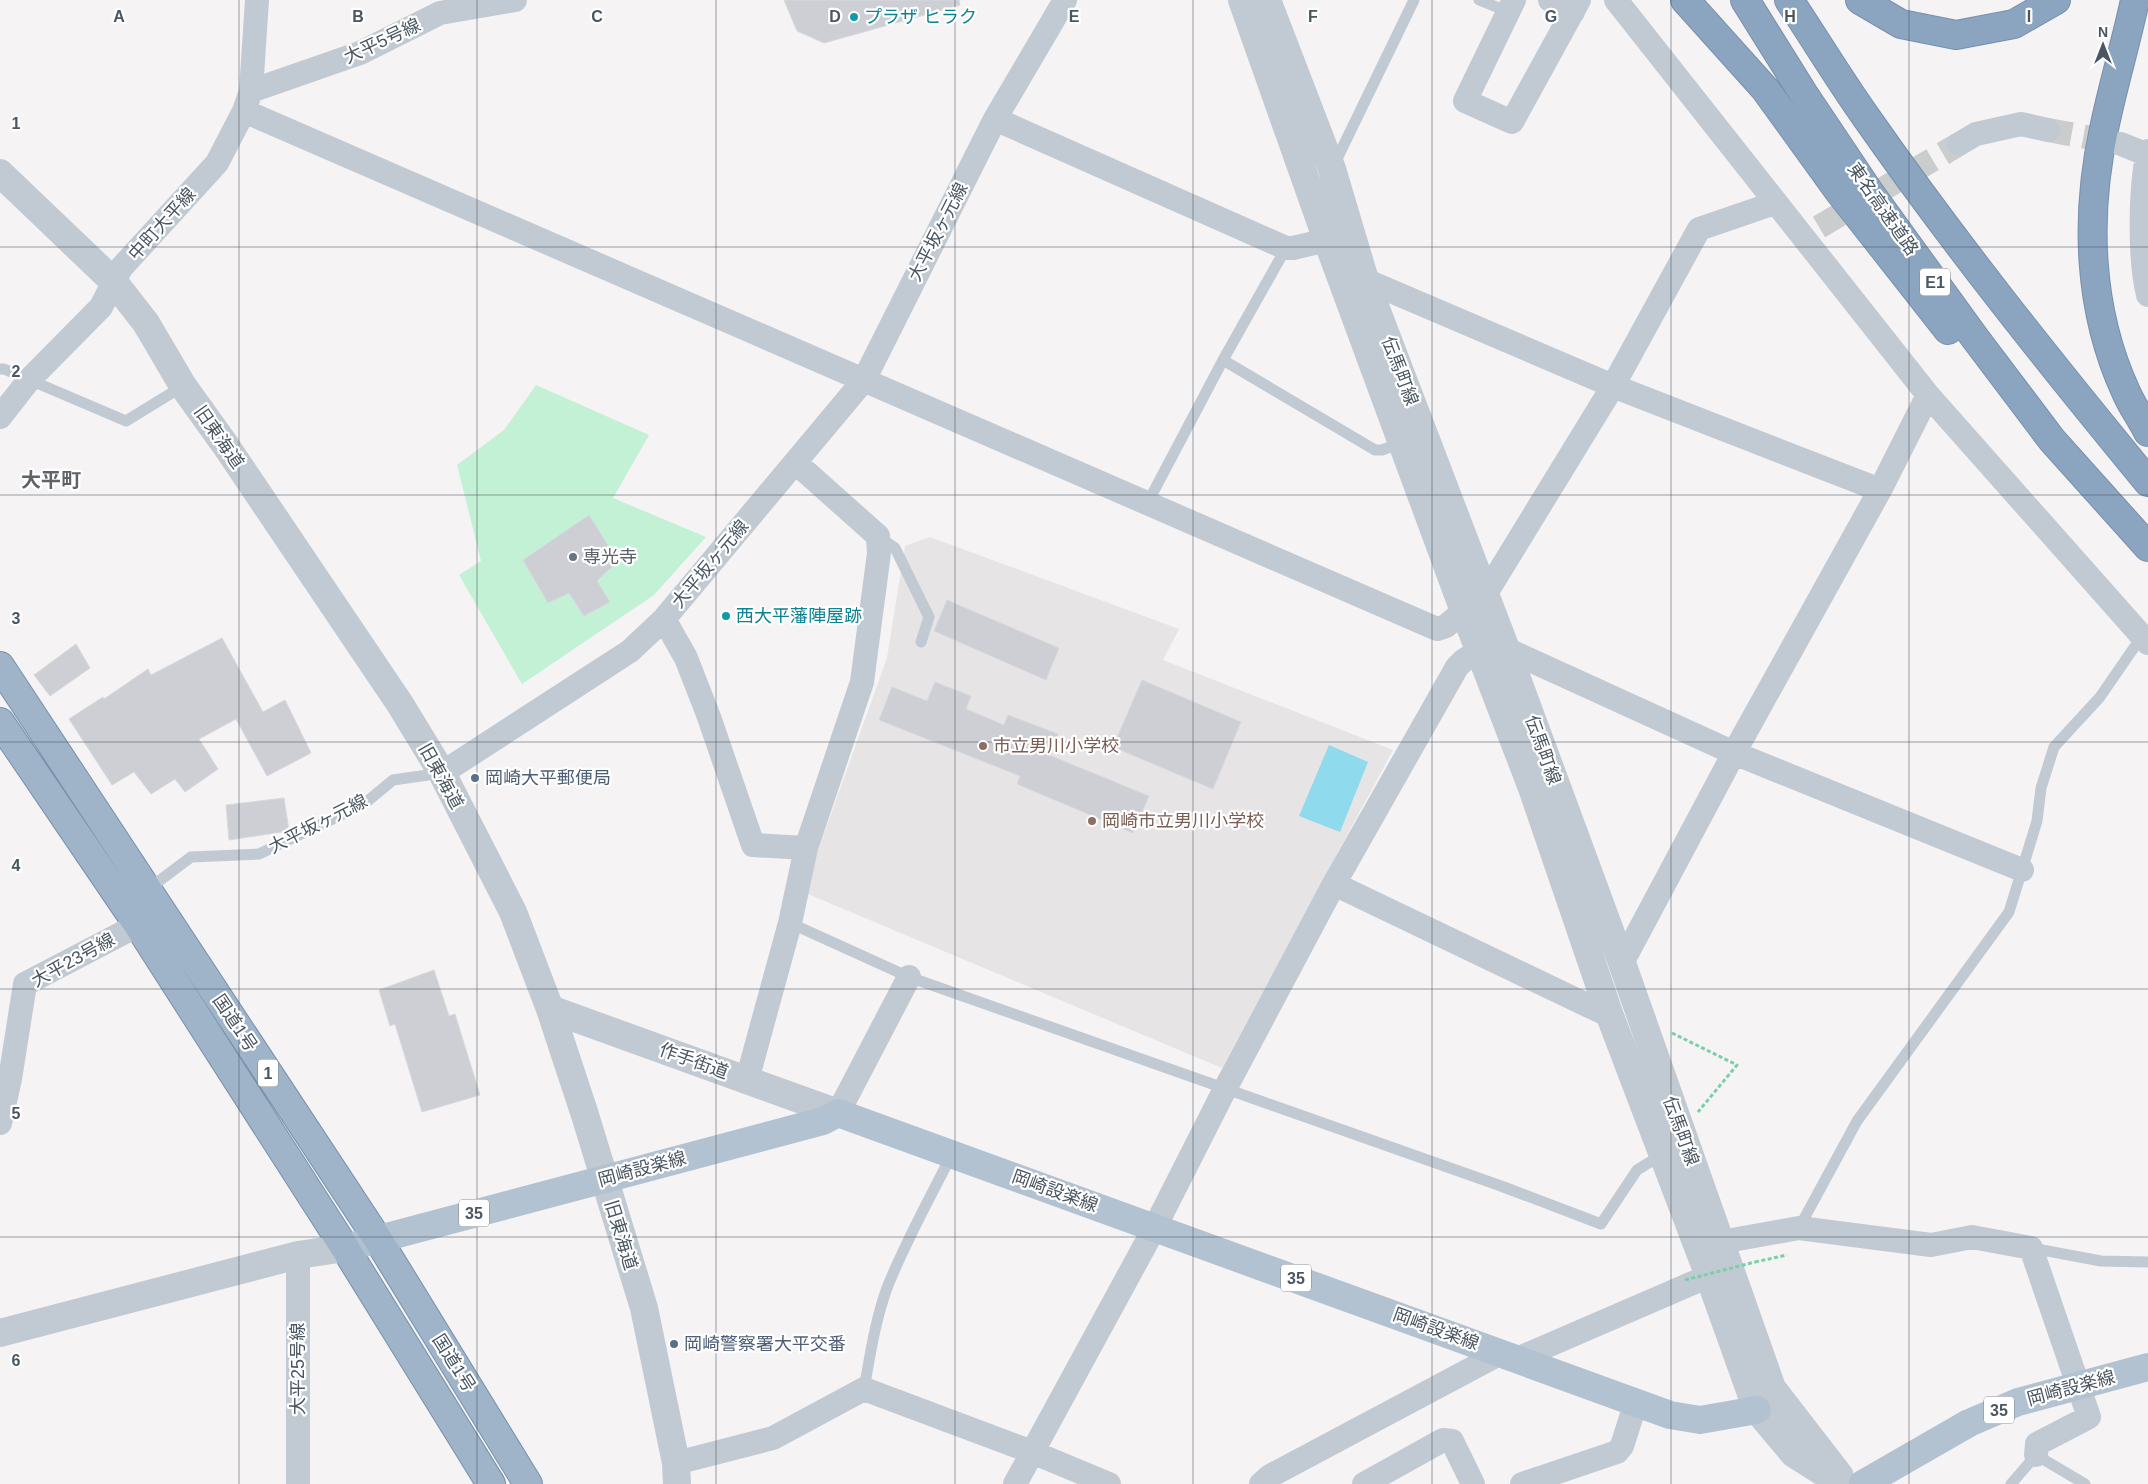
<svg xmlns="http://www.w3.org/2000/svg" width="2148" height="1484" viewBox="0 0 2148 1484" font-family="Arial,'Noto Sans JP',sans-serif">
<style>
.education{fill:#e6e4e5}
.green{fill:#c3f1d5}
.water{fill:#90daee}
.building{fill:#cdcfd5;stroke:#d7d9de}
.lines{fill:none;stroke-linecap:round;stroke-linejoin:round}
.minor-tunnel{stroke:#caccce;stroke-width:24;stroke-dasharray:24 12;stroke-linecap:butt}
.trunk-casing{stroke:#7690ad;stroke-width:30}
.motorway-casing{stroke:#7690ad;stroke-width:30}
.path{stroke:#7ad0a6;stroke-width:3;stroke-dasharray:4 2.5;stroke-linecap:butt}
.service{stroke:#c1cad2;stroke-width:11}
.minor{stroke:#c1cad2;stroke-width:24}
.tertiary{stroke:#c1cad2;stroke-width:28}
.primary{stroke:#b3c2d1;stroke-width:28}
.trunk{stroke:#9fb4c9;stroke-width:28}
.motorway{stroke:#8ba5c1;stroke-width:28}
.path-bridge{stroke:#7ad0a6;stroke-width:3;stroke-dasharray:4 2.5;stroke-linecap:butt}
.grid{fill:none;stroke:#4a5661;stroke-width:1;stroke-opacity:0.55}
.culture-dot{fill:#0f9aa8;stroke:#fff;stroke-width:2}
.worship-dot{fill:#6b7280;stroke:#fff;stroke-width:2}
.education-dot{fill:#8d6e63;stroke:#fff;stroke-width:2}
.service-dot{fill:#5c6f8a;stroke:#fff;stroke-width:2}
.labels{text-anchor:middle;stroke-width:4.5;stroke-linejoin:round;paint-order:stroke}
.shield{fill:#fff;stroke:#808990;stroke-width:1}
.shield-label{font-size:16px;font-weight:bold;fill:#4a5661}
.culture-label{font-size:18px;fill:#0d838f;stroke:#fff;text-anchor:start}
.street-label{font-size:18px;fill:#4a5661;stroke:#fff}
.worship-label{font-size:18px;fill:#5b616d;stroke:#fff;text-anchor:start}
.education-label{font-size:18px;fill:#785e54;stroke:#fff;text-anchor:start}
.service-label{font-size:18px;fill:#4e5e75;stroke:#fff;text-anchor:start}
.quarter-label{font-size:20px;font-weight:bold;fill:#5f6368;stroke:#fff}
.grid-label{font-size:16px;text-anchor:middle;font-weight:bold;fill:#4a5661;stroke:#fff;stroke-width:4.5;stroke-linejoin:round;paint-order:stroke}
</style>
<rect width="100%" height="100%" fill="#f5f3f3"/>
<!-- education -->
<path class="education" d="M930,537L1179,629L1163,660L1393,750L1222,1068L803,892L887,658L905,546Z"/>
<!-- green -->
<path class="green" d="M536,385L649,435L613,498L706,537L654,595L522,684L459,575L481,561L457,465L504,430Z"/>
<!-- water -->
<path class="water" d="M1329,745L1368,762L1340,832L1299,816Z"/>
<!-- building -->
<path class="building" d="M784,0H959L960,5L824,43L797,31Z
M589,515L618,561L597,581L610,602L584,616L569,593L548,603L523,560Z
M947,600L1059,648L1046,680L934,631Z
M222,638L263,712L285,700L311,753L267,776L236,719L199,739L218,769L185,792L175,779L151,794L134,772L112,785L69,719L103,697L104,699L148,669L151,675Z
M76,644L90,668L50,696L34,675Z
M1142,680L1241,722L1213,789L1113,747Z
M935,682L971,696L966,709L1004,725L1008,715L1058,734L1049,755L1149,796L1133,833L1017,784L1020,776L879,720L892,687L927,701Z
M284,798L289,831L229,840L226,805Z
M434,970L449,1016L455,1014L480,1095L422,1112L395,1024L390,1026L379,990Z"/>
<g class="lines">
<!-- minor-tunnel -->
<path class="minor-tunnel" d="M2048,130L2119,143
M1819,227L1959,144"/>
<!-- trunk casing -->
<g class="trunk-casing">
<path id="trunk" d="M0,666L377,1238L528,1484
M0,722L138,925L345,1248L491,1484"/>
</g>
<!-- motorway casing -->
<g class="motorway-casing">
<path id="motorway" d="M1685,0L1765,89L1838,190L1948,330
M1745,0L1803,93L1870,193L1975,338L2052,440L2148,547
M1789,0C1815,39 1839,79 1866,117C1954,243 2050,363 2148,482
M1860,0L1901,24L1956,35L2014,24L2056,0
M2135,0C2126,43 2113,85 2104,129C2085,216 2088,310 2126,392C2132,406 2141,418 2148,432"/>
</g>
<!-- path -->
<path class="path" d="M1672,1033L1737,1065L1698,1112
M1755,1262L1787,1255"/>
<!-- service -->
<path class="service" d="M1479,0L1509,12
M1334,165L1414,0
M1223,360L1375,450H1382L1403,442
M0,369H4L126,421L183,386
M1147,504L1223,360L1286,248
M878,536L895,548L929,617L921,642
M147,890L191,857L259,854L364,804L393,780L442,773
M790,923L909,977L1501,1186L1601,1224L1637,1170L1663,1154
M1799,1228L1857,1121L2009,912L2037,821L2041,788L2054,747L2100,697L2142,636
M2031,1248L2101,1261L2148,1262
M864,1389C870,1356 875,1321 887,1288C905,1242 930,1198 952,1154
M2011,1484L2036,1455L2085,1484"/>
<!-- minor -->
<path class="minor" d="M1514,0L1465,101L1512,122L1579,0
M1550,0L1573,12
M1616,0L1928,395L2148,643
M251,91L360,53L440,13L515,0
M244,111L1437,629L1446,626L1464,611
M995,119L1286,248H1293L1327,240
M1959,144L1976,134L2021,124L2048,130
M2121,144L2148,155
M2148,151C2140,189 2139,258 2148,295
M1365,280L1613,386L1880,490
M0,417L29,380L101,307L121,268L217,163L244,111L251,91L257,0
M796,463L878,536L879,553L862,682L806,848
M1485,595L1613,386L1699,229L1775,203
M664,619L686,658L709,717L753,845L806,848L790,923L747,1080
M1506,649L1734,753L2022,870
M442,773L630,651L664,619L864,380L995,119L1065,0
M1334,884L1610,1016
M1622,963L1734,753L1880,490L1928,395
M838,1113L909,977
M0,1123L10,1079L25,984L138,925
M1721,1242L1799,1228L1931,1245L1972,1237L2031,1248L2089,1417L2037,1444L2036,1455
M1517,1359L1709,1276
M676,1463L773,1438L864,1389L1032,1452L1109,1484
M298,1484V1255
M1015,1484L1155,1227L1225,1089L1334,884L1457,667L1463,661L1479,651
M1261,1484L1270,1476L1501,1353
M1364,1484L1443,1440L1452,1441L1473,1484
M1522,1484L1617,1452L1622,1446L1636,1402"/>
<!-- tertiary -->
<path class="tertiary" d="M1242,0L1327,240L1464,611L1532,788L1610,1016L1709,1276L1757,1410L1794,1454L1842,1484
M1267,0L1332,169L1365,280L1506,649L1622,963L1772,1388L1840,1476
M0,173L114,282L146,323L183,386L226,446L400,704L442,773L513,912L550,1009L585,1115L644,1308L676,1463L677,1484
M550,1009L838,1113
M0,1333L298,1255L345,1248"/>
<!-- primary -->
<path class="primary" d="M345,1248L823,1121L838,1113L1670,1415L1700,1420L1757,1410
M1863,1484L1969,1423L2018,1402L2148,1367"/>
<!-- trunk -->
<use href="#trunk" class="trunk"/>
<!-- motorway -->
<use href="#motorway" class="motorway"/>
<!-- path-bridge -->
<path class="path-bridge" d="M1685,1280L1755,1262"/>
</g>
<!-- grid -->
<path class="grid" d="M239,0V1484M477,0V1484M716,0V1484M955,0V1484M1193,0V1484M1432,0V1484M1671,0V1484M1909,0V1484M0,247H2148M0,495H2148M0,742H2148M0,989H2148M0,1237H2148"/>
<!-- markers -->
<g class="culture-dot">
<circle cx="854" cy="17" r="5"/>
<circle cx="726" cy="616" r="5"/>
</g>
<circle class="worship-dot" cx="573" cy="557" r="5"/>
<g class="education-dot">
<circle cx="983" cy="746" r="5"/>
<circle cx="1092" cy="821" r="5"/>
</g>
<g class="service-dot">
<circle cx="475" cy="778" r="5"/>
<circle cx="674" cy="1344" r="5"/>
</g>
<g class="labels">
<!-- shield labels -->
<g class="shield">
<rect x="1920" y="268.5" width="30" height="27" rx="4"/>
<rect x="258" y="1059.5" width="20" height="27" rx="4"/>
<rect x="459" y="1199.5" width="30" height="27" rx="4"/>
<rect x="1281" y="1264.5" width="30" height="27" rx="4"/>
<rect x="1984" y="1396.5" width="30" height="27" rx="4"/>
</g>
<g class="shield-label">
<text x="1935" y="288">E1</text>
<text x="268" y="1079">1</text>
<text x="474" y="1219">35</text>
<text x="1296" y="1284">35</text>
<text x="1999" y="1416">35</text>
</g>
<!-- culture labels -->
<g class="culture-label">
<text x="864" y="23">プラザ ヒラク</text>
<text x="736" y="622">西大平藩陣屋跡</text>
</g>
<!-- street labels -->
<g class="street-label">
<text transform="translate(382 41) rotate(-25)" y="6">大平5号線</text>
<text transform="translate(1883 209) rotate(55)" y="6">東名高速道路</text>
<text transform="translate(162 224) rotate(-48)" y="6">中町大平線</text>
<text transform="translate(938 232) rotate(-63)" y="6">大平坂ヶ元線</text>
<text transform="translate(1400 371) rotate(69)" y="6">伝馬町線</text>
<text transform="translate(219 437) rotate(55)" y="6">旧東海道</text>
<text transform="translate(710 564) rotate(-50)" y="6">大平坂ヶ元線</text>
<text transform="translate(1543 750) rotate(70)" y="6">伝馬町線</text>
<text transform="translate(441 776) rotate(61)" y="6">旧東海道</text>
<text transform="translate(318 824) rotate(-27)" y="6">大平坂ヶ元線</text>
<text transform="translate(73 960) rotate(-29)" y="6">大平23号線</text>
<text transform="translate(235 1023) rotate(56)" y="6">国道1号</text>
<text transform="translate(694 1061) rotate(20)" y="6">作手街道</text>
<text transform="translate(1681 1131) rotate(70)" y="6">伝馬町線</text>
<text transform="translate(642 1169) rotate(-15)" y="6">岡崎設楽線</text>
<text transform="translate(1055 1191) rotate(20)" y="6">岡崎設楽線</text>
<text transform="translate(621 1235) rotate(73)" y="6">旧東海道</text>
<text transform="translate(1436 1329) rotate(20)" y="6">岡崎設楽線</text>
<text transform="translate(454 1363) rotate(58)" y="6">国道1号</text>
<text transform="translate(298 1369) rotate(-90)" y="6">大平25号線</text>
<text transform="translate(2071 1388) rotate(-15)" y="6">岡崎設楽線</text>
</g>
<!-- worship labels -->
<g class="worship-label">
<text x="583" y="563">専光寺</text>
</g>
<!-- education labels -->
<g class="education-label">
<text x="993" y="752">市立男川小学校</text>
<text x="1102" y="827">岡崎市立男川小学校</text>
</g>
<!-- service labels -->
<g class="service-label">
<text x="485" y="784">岡崎大平郵便局</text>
<text x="684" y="1350">岡崎警察署大平交番</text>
</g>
<!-- quarter labels -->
<g class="quarter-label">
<text x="51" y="487">大平町</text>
</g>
</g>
<g class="grid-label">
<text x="119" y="22">A</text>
<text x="358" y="22">B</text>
<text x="597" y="22">C</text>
<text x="835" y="22">D</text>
<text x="1074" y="22">E</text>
<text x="1313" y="22">F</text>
<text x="1551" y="22">G</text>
<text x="1790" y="22">H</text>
<text x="2029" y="22">I</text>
<text x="16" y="129">1</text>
<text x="16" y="377">2</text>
<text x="16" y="624">3</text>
<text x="16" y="871">4</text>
<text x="16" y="1119">5</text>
<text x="16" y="1366">6</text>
</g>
<!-- north arrow -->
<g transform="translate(2103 45)" stroke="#ffffff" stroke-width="4" paint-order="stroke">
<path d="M0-4L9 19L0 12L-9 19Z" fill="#4a5661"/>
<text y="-8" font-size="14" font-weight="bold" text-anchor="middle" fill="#4a5661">N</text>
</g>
</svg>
